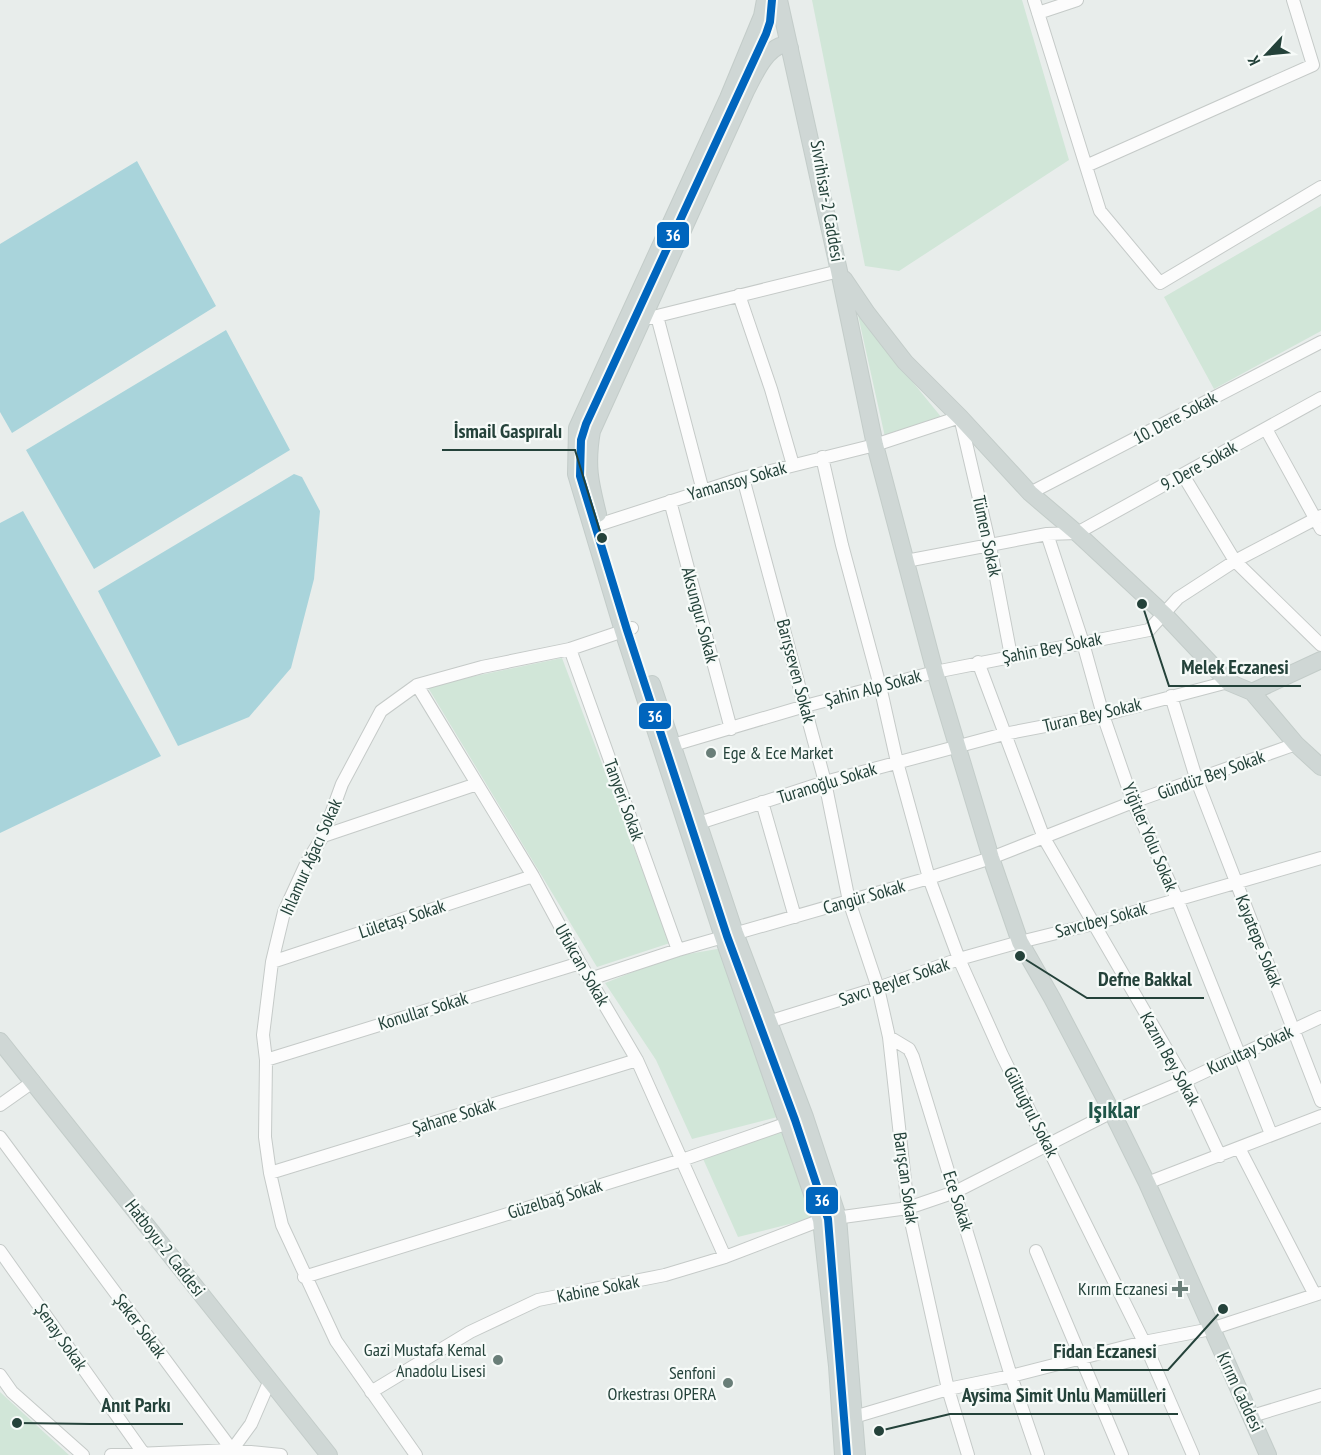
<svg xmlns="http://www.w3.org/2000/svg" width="1321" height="1455" viewBox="0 0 1321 1455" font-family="'PT Sans Narrow',sans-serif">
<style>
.green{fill:#d1e6d8}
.water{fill:#a9d4db}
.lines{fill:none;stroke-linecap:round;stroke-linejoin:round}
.minor-casing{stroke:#c5cac8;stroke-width:14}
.major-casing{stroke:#c3ccc9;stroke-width:18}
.minor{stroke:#fcfcfc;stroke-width:12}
.major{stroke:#cfd7d5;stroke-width:16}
.tram-1-casing{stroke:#f7fbf9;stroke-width:12}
.tram-1{stroke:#0065bd;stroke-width:8}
.poi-dot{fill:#697e78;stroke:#f7fbf9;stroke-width:2}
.labels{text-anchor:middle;stroke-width:4.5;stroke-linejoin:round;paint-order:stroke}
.street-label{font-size:18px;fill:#24423a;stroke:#f7fbf9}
.poi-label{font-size:18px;fill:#24423a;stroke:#f7fbf9;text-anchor:end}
.district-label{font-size:24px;font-weight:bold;fill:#1f5548;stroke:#f7fbf9}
.leader{fill:none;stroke:#24423a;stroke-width:2}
.callout-dot{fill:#24423a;stroke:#f7fbf9;stroke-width:2}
.callout-label{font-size:20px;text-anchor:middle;font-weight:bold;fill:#24423a;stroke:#f7fbf9;stroke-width:4.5;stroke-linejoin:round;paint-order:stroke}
.line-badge{stroke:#f7fbf9;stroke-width:2}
.badge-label{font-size:16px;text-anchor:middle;font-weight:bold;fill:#fff}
</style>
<rect width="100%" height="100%" fill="#e8edeb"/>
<!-- green -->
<path class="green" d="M812,0H1022L1069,160L899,271L865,266Z
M1321,206V331L1214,389L1164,297Z
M858,315L942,418L885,437Z
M562,658L670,943L597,967L427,686Z
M723,948L789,1114L692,1139L656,1060L605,983L671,957Z
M792,1126L821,1216L738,1237L700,1152Z
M0,1392L69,1455H0Z"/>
<!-- water -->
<path class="water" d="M137,161L216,306L12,433L0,412V244Z
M226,330L290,450L94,569L26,450Z
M294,474L302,477L320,511L314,579L291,668L249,717L178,746L98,591Z
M23,511L161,756L0,833V523Z"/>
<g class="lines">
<!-- minor casing -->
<g class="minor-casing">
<path id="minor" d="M1034,0L1100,211L1160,283L1321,187
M1038,13L1077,0
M1086,166L1313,65L1293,0
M739,295L771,389L793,465
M657,316L703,491
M641,320L839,271
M1266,429L1321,529
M822,457L842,545L880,686L897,762L929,878L959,959L1002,1055L1144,1342L1193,1455
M1183,475L1235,561L1321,645
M743,478L825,782L849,901L878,988L889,1037L908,1208L948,1389L968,1455
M1030,493L1321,342
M670,501L731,729
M601,524L743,478L875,445L960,417L990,546L1011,656
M1047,534L1083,643L1103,715L1133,802L1177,899L1271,1134
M906,561L1047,534L1077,533L1321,398
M570,649L678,950
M978,662L1044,838L1185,1081L1220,1156
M417,685L533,876L580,963L637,1060L725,1257
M1171,696L1197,781L1321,1101
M673,745L805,706L935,672L1149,630L1178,598L1235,561L1321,516
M762,802L795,917
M699,823L825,782L1004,734L1103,715L1228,682
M323,836L477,784
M272,962L533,876
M590,979L678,950L929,878L991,858L1133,802L1296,744
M768,1022L878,988L959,959L1020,942L1093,924L1321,858
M889,1037L909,1049L913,1057L1011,1376L1038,1455
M266,1060L580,963
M0,1105L34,1081
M0,1137L232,1450L251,1424L270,1380
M1239,1148L1315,1295
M270,1173L637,1060
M1147,1183L1321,1116
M0,1251L144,1454
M1036,1251L1122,1455
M304,1277L682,1160L805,1117
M0,1375L12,1392L83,1455
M371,1392L470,1332L538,1300L665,1275L725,1257L821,1220L908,1208L955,1192L1112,1112L1185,1081L1321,1017
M1252,1416L1321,1395
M854,1417L948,1389L1011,1376L1144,1342L1211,1329L1321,1293
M111,1455L232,1450L281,1455
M416,1455L336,1341L282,1225L270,1173L265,1137L266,1060L263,1035L272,962L284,912L307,862L323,836L342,784L381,711L417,685L482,667L570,649L632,628"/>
</g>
<!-- major casing -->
<g class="major-casing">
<path id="major" d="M765,0L762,16L728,98L577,428L576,474L623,631L723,937L821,1220L837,1366L843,1455
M779,0L839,271L875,445L935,672L991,858L1020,942L1052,998L1112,1112L1147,1183L1268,1455
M844,279L867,313L905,362L960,417L1030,493L1077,533L1164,614L1228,682L1252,692L1296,744L1321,767
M598,514C590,482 586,465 592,431L746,91C754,76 765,49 783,45L790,48
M652,684L735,933L805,1117L838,1217L857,1455
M1252,692L1321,660
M0,1041L329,1455"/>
</g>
<!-- minor -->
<use href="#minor" class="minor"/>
<!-- major -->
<use href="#major" class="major"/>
<!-- tram-1 casing -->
<g class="tram-1-casing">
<path id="tram-1" d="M772,0L770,22L766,34L586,424L581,440L580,476L627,630L727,936L795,1120L828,1219L847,1455"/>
</g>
<!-- tram-1 -->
<use href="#tram-1" class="tram-1"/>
</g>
<!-- markers -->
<g class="poi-dot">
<circle cx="711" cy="753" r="6"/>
<path d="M1177 1280h6v6h6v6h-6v6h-6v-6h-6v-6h6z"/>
<circle cx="498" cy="1360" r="6"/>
<circle cx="728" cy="1383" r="6"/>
</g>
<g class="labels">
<!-- street labels -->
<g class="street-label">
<text transform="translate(827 201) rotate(80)" y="6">Sivrihisar-2 Caddesi</text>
<text transform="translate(1175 418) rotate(-28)" y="6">10. Dere Sokak</text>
<text transform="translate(1199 466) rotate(-29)" y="6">9. Dere Sokak</text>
<text transform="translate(737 481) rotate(-16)" y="6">Yamansoy Sokak</text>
<text transform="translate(987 536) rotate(78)" y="6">Tümen Sokak</text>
<text transform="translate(700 615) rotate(75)" y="6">Aksungur Sokak</text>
<text transform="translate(1052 648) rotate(-11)" y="6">Şahin Bey Sokak</text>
<text transform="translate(796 671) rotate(75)" y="6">Barışseven Sokak</text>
<text transform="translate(873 688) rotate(-15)" y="6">Şahin Alp Sokak</text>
<text transform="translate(1092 715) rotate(-13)" y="6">Turan Bey Sokak</text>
<text transform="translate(1211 775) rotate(-20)" y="6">Gündüz Bey Sokak</text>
<text transform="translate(827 783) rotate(-17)" y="6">Turanoğlu Sokak</text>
<text transform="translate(624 800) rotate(70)" y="6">Tanyeri Sokak</text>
<text transform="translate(1150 837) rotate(67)" y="6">Yiğitler Yolu Sokak</text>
<text transform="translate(311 857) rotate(-66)" y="6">Ihlamur Ağacı Sokak</text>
<text transform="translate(864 897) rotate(-16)" y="6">Cangür Sokak</text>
<text transform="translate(402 919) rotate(-18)" y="6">Lületaşı Sokak</text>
<text transform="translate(1101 920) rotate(-15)" y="6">Savcıbey Sokak</text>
<text transform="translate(1259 941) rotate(68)" y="6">Kayatepe Sokak</text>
<text transform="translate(582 965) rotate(60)" y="6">Ufukcan Sokak</text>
<text transform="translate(894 982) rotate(-19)" y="6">Savcı Beyler Sokak</text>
<text transform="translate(423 1011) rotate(-17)" y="6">Konullar Sokak</text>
<text transform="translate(1250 1050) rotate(-25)" y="6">Kurultay Sokak</text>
<text transform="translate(1170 1059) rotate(61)" y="6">Kazım Bey Sokak</text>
<text transform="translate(1031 1112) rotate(63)" y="6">Gültuğrul Sokak</text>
<text transform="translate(454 1116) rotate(-17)" y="6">Şahane Sokak</text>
<text transform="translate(906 1178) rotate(82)" y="6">Barışcan Sokak</text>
<text transform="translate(555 1199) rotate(-17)" y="6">Güzelbağ Sokak</text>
<text transform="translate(958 1201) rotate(72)" y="6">Ece Sokak</text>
<text transform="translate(165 1248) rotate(52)" y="6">Hatboyu-2 Caddesi</text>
<text transform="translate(598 1289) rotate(-11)" y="6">Kabine Sokak</text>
<text transform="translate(140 1326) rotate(53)" y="6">Şeker Sokak</text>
<text transform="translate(61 1337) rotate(55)" y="6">Şenay Sokak</text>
<text transform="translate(1240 1392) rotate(65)" y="6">Kırım Caddesi</text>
</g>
<!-- poi labels -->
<g class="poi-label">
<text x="723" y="759" text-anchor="start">Ege &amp; Ece Market</text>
<text x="1168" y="1295">Kırım Eczanesi</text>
<text x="486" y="1356">Gazi Mustafa Kemal<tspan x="486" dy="21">Anadolu Lisesi</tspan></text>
<text x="716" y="1379">Senfoni<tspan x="716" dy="21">Orkestrası OPERA</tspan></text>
</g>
<!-- district labels -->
<g class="district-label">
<text x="1114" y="1118">Işıklar</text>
</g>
</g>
<!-- callouts -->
<path class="leader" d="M602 538L575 450H442M1142 604L1169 686H1301M1020 956L1087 998H1204M1223 1309L1168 1370H1041M879 1431L950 1414H1178M17 1423L90 1424H183"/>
<g class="callout-dot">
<circle cx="602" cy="538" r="6"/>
<circle cx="1142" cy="604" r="6"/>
<circle cx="1020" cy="956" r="6"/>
<circle cx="1223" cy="1309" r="6"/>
<circle cx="879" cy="1431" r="6"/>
<circle cx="17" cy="1423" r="6"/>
</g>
<g class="callout-label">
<text x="508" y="438">İsmail Gaspıralı</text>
<text x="1235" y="674">Melek Eczanesi</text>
<text x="1145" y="986">Defne Bakkal</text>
<text x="1105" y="1358">Fidan Eczanesi</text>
<text x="1064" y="1402">Aysima Simit Unlu Mamülleri</text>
<text x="136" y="1412">Anıt Parkı</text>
</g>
<g class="line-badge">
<rect x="656" y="221" width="34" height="28" rx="6" fill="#0065bd"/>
<rect x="638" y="702" width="34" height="28" rx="6" fill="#0065bd"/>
<rect x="805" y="1186" width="34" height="29" rx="6" fill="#0065bd"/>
</g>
<g class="badge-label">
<text x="673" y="241">36</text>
<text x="655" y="722">36</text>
<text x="822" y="1206">36</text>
</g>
<!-- north arrow -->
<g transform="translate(1267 54) rotate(244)" stroke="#f7fbf9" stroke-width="4.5" paint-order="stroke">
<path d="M0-4.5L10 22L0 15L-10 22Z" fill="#24423a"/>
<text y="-9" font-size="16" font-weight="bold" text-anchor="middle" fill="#24423a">K</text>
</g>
</svg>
